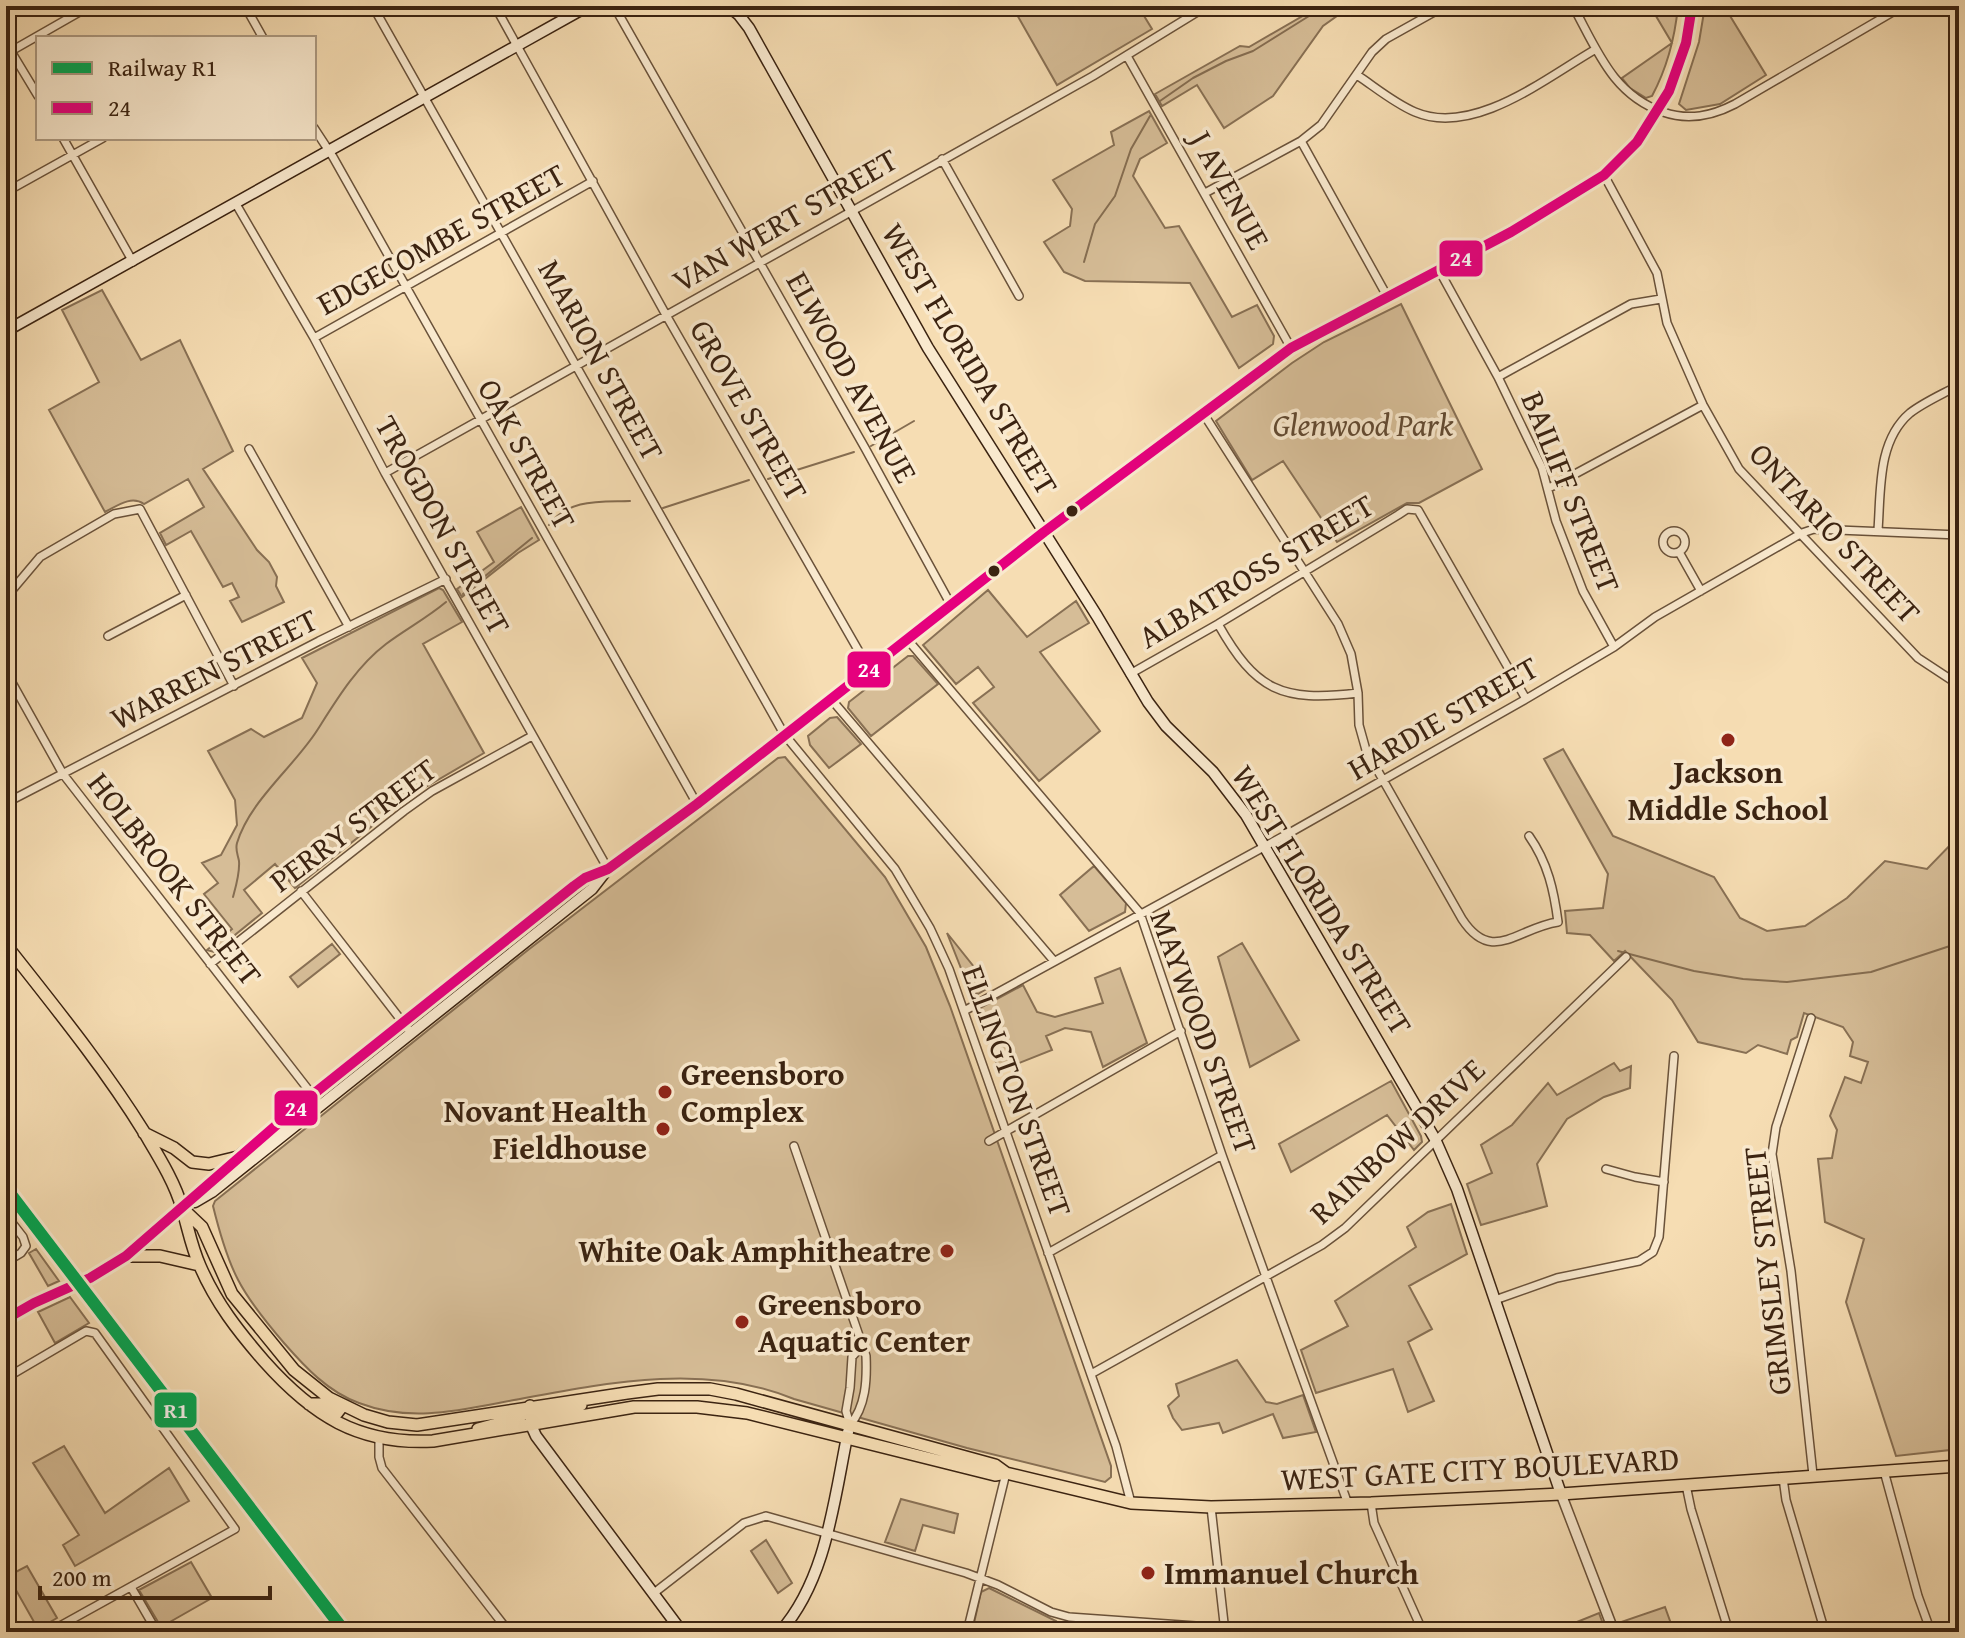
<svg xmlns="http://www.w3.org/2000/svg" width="1965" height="1638" viewBox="0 0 1965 1638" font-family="'Gentium Book Plus',serif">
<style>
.green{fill:#d6bd97;stroke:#887054;stroke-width:2}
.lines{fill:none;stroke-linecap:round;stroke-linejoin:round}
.stream{stroke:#856d51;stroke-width:2}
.minor-casing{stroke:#6a523a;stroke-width:10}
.tertiary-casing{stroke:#6a523a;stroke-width:12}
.secondary-casing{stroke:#3b2311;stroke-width:13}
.primary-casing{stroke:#3b2311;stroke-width:14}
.minor{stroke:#f9e9ce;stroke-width:7}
.tertiary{stroke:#f9e9ce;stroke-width:9}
.secondary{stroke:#f9e9ce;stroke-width:10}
.primary{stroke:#f6ddb3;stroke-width:11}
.bus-1-casing{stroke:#f9e9ce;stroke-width:16}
.bus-1{stroke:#e5007d;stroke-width:10}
.rail-1-casing{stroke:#f9e9ce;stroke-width:18}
.rail-1{stroke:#00a651;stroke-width:12}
.bus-dot{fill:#3b2311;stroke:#f9e9ce;stroke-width:3}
.poi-dot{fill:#8f2418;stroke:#f9e9ce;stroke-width:3}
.labels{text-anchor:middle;stroke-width:7;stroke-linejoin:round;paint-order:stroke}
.street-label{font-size:32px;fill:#3b2311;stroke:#f9e9ce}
.park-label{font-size:32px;font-style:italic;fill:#624a32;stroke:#f9e9ce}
.poi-label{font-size:32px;font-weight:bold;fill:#3b2311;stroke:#f9e9ce;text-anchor:start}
.line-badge{stroke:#f9e9ce;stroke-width:3}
.badge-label{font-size:22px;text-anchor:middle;font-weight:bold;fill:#fff}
</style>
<rect width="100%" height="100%" fill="#f6ddb3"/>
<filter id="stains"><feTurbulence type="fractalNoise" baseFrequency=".0025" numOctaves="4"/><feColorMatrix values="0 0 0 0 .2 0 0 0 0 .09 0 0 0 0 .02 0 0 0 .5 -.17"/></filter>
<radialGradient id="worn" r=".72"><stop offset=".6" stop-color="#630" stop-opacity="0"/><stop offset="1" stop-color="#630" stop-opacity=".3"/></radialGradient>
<!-- green -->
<path class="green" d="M1012,6H1138L1152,29L1057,85Z
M1320,6H1351L1323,26L1273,96L1224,128L1197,85L1162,106L1155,94L1240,46L1249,47Z
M1650,6H1678C1675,37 1667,68 1652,96L1646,98L1630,88L1622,78L1672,43Z
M1705,6H1724L1766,75L1720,104L1686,110L1679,104L1699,42Z
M1149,111L1167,143L1140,159L1133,176L1165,228L1179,226L1232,317L1257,305L1274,336L1273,344L1239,368L1190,283L1085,281L1064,272L1044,242L1070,226L1072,209L1053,180L1114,145L1111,132Z
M102,290L141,360L180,340L233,451L203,469L257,550L269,562L277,577L276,586L284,602L242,622L230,601L239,597L232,583L223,587L191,531L166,545L160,533L204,507L188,479L144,504C131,495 117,506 105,512L49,410L99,382L62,310Z
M1401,304L1482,469L1419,503H1407L1337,542L1283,461L1252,480L1216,421L1292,363L1324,342Z
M521,507L539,540L518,553L462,597L457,589L494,562L477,532Z
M439,588L443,590L462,622L423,644L484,753L407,798L295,888L275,864L244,890L262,913L214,952L207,950L232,929L204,894L218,883L202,863L221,855L237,825L235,800L208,751L251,729L264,737L302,718L317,683L302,658Z
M988,590L1027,637L1076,601L1089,623L1040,652L1100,731L1039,781L973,703L994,687L978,667L956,684L923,645Z
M908,656H913L938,684L871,736L848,708L849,702Z
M837,717L861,744L829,768L810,745L808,736L830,718Z
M1563,749L1613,836L1714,877L1740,918L1767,931L1805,926L1847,898L1885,861L1927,869L1959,836V1449L1896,1456L1846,1302L1864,1239L1825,1222L1818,1159L1832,1158L1837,1130L1830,1116L1845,1077L1861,1083L1868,1062L1850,1056L1853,1042L1843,1027L1804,1013L1797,1037L1791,1040L1787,1054L1758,1045L1746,1053L1698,1042L1672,1000L1625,951L1614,961L1590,935L1567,933L1565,911L1603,908L1608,874L1544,759Z
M785,757L885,877L926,947L950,1006L1111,1466V1477L1105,1482L967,1448L794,1399C705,1362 605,1383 514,1400C461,1410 411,1423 359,1403C328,1392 305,1367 284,1343C240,1292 229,1271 213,1206L215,1201L528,950L778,758Z
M1094,866L1126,903L1125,912L1089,931L1060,895Z
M947,933L990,987L978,994L970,991Z
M1242,943L1299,1040L1250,1067L1218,957Z
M332,944L340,954L298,987L290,977Z
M1120,968L1147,1043L1103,1067L1091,1032L1065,1028L1046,1036L1052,1050L999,1071L979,1013L980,1008L1023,985L1037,1012L1055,1017L1103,1003L1095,978Z
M1614,1063L1620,1071L1631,1066L1630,1088L1604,1097L1567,1119L1537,1164L1547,1206L1481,1225L1467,1184L1492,1173L1481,1145L1512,1125L1548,1083L1557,1095Z
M1391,1081L1421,1136L1422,1142L1414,1150L1387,1115L1291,1172L1279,1144Z
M1451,1204L1467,1254L1409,1286L1432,1329L1408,1342L1434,1401L1408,1412L1393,1369L1316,1393L1301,1350L1348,1326L1335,1301L1416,1247L1407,1227L1428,1212Z
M36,1249L59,1281L48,1286L29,1253Z
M70,1297L89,1323L55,1343L38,1312Z
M1237,1360L1266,1402L1277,1404L1303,1395L1316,1432L1283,1438L1273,1414L1223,1433L1219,1423L1182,1430L1173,1418L1168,1406L1179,1396L1176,1384Z
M64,1446L105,1513L169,1468L189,1501L75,1566L63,1545L79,1535L33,1463Z
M901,1499L958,1514L954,1533L923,1525L915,1551L885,1542Z
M766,1540L792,1583L778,1593L751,1551Z
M191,1562L212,1598L161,1627L139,1590Z
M27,1566L57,1618L38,1629L8,1576Z
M989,1588L1056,1621L1053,1632H972L981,1592Z
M1665,1607L1674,1632H1625L1621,1622Z
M1599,1613L1606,1632H1565L1562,1628Z"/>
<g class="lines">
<!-- stream -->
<path class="stream" d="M1160,101L1193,78L1226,61L1253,51L1325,6
M1084,262L1095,224L1115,196L1131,149L1150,116
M871,446L914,421
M768,479L854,452
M663,508L749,480
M549,525C569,498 601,502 630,501
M463,594L532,538
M233,897C236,886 240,873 239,861C238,855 235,850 237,843C250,800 295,766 318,729C337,699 357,666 386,644C406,629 427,618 446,602
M1618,951L1694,971L1743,979L1787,982L1871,972L1959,943"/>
<!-- minor casing -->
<g class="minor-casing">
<path id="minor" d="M245,6L263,38
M495,6L666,315L869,669
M614,6L865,448L951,605
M1573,6C1597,50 1613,95 1663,112C1689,121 1712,116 1735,104L1903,6
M375,10L784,734L895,869L930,928L949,969L1116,1446L1131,1503
M250,14L265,6
M6,43L38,96
M6,54L90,6
M1127,56L1291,348
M1357,75C1375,87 1394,103 1415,112C1474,137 1547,77 1596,49
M314,128L333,157L697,804
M63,138L133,262
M1301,141L1387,296
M942,159L1019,296
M1604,175L1657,273L1667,323L1703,405L1739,469L1918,658L1959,685
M6,192L103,138
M1205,193L1301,141L1321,125L1372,52L1386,39L1445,6
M236,204L314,338L385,473L608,869
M1439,270L1498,377L1542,468L1556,521L1583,591L1614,647
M314,338L593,181
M1498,377L1631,304L1661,299
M1203,413L1338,624L1351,654L1358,693L1359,725L1366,750L1462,919C1492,965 1517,928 1558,922C1554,891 1548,863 1529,836
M249,449L349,627
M385,473L1093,76L1207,6
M1549,488L1703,405
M1878,530C1881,491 1877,441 1910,413C1924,402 1943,394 1959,385
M1663 542a11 11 0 1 1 22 0a11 11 0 1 1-22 0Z
M1679,552L1701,591
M6,593L13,589L40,557L114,514L140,509L234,686
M1218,624C1256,691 1281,702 1358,693
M108,636L186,595
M907,639L1140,913L1222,1155L1348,1504
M6,672L63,774L314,1097
M1130,674L1218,624L1398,515L1407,509L1418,510L1526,699
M831,699L1054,961
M6,803L319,641L446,579
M301,891L411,1033
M210,964L404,811L432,791L532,736
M964,1011L1293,831L1526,699L1614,647L1655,617L1802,533L1814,529L1959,535
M1811,1018L1776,1127L1772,1154L1791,1271L1813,1475
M989,1141L1181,1031
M794,1146L866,1356C867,1380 866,1406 850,1425
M1606,1169L1635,1177L1664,1182
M6,1215L23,1237L26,1246L21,1253L6,1262
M1048,1253L1222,1155
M1495,1300L1557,1278L1639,1261L1653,1252L1659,1237L1674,1056
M1091,1374L1322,1245L1345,1228L1626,957
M6,1378L86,1331L95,1333L235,1529L49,1632
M850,1425L846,1411L850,1388L852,1357L861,1347
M379,1438V1457L382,1468L509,1632
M1884,1471L1918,1596L1931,1632
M1783,1478L1786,1500L1825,1632
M1686,1485L1691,1509L1729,1632
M1371,1503L1374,1523L1423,1632
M1211,1507L1225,1632
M131,1587L157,1632
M654,1593L744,1523L766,1516L966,1573L998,1585L1051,1612L1069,1617L1224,1628
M967,1632L1006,1473"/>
</g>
<!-- tertiary casing -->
<g class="tertiary-casing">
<path id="tertiary" d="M6,1319C34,1303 63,1292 91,1277C125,1259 153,1233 183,1209
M1561,1494L1614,1632"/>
</g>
<!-- secondary casing -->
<g class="secondary-casing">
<path id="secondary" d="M728,6L739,15L749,28L928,348L1097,616L1148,702L1166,726L1213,772L1246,815L1435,1139L1457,1189L1561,1494
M6,331L588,6
M195,1202L212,1192L592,889L606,871
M183,1209L233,1161L296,1108L574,886L585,878L608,869L697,804L1044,532L1291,348L1511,232L1604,175L1637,142L1669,91L1686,43L1692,6
M531,1425L536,1436L682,1632
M780,1632C827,1579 834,1499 848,1432"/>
</g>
<!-- primary casing -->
<g class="primary-casing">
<path id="primary" d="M6,945C54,1006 103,1066 144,1132C157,1154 175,1182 182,1208C188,1227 191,1246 200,1266C216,1303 238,1331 264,1361C312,1415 358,1445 433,1441L634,1407H697L747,1413L995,1475L1006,1473L1131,1503L1211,1507L1371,1503L1561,1494L1959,1466
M144,1133L174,1148L192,1162L209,1164L238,1157
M183,1209L202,1227L232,1294L294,1370L329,1398L364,1415L388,1422L417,1425L627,1393L658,1389H710L736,1394L995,1465L1006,1473
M126,1256H160L199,1265
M309,1404H321L337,1413L343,1405
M531,1425V1419L536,1415L581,1405
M478,1429L519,1418L530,1406"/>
</g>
<!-- minor -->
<use href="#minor" class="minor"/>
<!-- tertiary -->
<use href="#tertiary" class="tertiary"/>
<!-- secondary -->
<use href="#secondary" class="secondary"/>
<!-- primary -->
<use href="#primary" class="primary"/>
<!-- bus-1 casing -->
<g class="bus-1-casing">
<path id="bus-1" d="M6,1319L34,1303L90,1278L126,1256L296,1108L574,886L585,878L608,869L697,804L1044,532L1291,348L1511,232L1604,175L1637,142L1669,91L1686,43L1692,6"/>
</g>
<!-- bus-1 -->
<use href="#bus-1" class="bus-1"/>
<!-- rail-1 casing -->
<g class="rail-1-casing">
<path id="rail-1" d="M6,1188L345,1632"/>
</g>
<!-- rail-1 -->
<use href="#rail-1" class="rail-1"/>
</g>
<!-- markers -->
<g class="bus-dot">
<circle cx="1072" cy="511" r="7"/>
<circle cx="994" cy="571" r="7"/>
</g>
<g class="poi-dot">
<circle cx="1728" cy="740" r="8"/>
<circle cx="665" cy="1092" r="8"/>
<circle cx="663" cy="1129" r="8"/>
<circle cx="947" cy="1251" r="8"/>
<circle cx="742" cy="1322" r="8"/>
<circle cx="1148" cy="1573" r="8"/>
</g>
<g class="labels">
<!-- street labels -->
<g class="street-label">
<text transform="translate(1230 190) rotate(61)" y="11">J AVENUE</text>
<text transform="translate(785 220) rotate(-30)" y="11">VAN WERT STREET</text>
<text transform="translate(441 239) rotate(-29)" y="11">EDGECOMBE STREET</text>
<text transform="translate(970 359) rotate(59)" y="11">WEST FLORIDA STREET</text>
<text transform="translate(601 360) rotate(61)" y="11">MARION STREET</text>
<text transform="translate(852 377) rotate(61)" y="11">ELWOOD AVENUE</text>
<text transform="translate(749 410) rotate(60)" y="11">GROVE STREET</text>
<text transform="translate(527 454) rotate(61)" y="11">OAK STREET</text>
<text transform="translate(1571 492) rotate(68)" y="11">BAILIFF STREET</text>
<text transform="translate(443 525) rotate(61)" y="11">TROGDON STREET</text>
<text transform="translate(1835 533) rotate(47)" y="11">ONTARIO STREET</text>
<text transform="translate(1256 571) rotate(-31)" y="11">ALBATROSS STREET</text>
<text transform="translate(214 669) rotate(-27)" y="11">WARREN STREET</text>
<text transform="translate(1443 718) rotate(-30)" y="11">HARDIE STREET</text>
<text transform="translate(353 825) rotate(-37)" y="11">PERRY STREET</text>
<text transform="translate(175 879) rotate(52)" y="11">HOLBROOK STREET</text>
<text transform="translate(1322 900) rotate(58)" y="11">WEST FLORIDA STREET</text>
<text transform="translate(1204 1032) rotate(70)" y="11">MAYWOOD STREET</text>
<text transform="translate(1017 1091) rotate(70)" y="11">ELLINGTON STREET</text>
<text transform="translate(1397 1141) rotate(-43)" y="11">RAINBOW DRIVE</text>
<text transform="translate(1767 1271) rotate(-96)" y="11">GRIMSLEY STREET</text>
<text transform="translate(1480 1469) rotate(-3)" y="11">WEST GATE CITY BOULEVARD</text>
</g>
<!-- park labels -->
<g class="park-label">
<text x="1363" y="436">Glenwood Park</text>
</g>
<!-- poi labels -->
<g class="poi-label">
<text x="1728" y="783" text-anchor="middle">Jackson<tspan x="1728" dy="37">Middle School</tspan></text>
<text x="681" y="1085">Greensboro<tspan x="681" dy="37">Complex</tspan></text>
<text x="647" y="1122" text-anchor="end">Novant Health<tspan x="647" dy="37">Fieldhouse</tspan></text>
<text x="931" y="1262" text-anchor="end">White Oak Amphitheatre</text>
<text x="758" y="1315">Greensboro<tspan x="758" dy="37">Aquatic Center</tspan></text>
<text x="1164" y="1584">Immanuel Church</text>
</g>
</g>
<g class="line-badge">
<rect x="1438" y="239" width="46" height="39" rx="8" fill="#e5007d"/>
<rect x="846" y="650" width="46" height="39" rx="8" fill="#e5007d"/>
<rect x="273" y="1089" width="46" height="38" rx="8" fill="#e5007d"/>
<rect x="153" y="1391" width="45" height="38" rx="8" fill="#00a651"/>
</g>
<g class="badge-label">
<text x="1461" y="266">24</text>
<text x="869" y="677">24</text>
<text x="296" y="1116">24</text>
<text x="176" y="1418">R1</text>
</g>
<!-- margin -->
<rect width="1965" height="1638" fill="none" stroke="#f6ddb3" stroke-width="32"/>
<rect x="8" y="8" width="1949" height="1622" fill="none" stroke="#3b2311" stroke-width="4"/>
<rect x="16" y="16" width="1933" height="1606" fill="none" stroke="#3b2311" stroke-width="2"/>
<!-- legend -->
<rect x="36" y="36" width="280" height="104" fill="#f9e9ce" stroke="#ad9a82" stroke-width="2"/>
<rect x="52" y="62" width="40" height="12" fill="#00a651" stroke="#ad9a82" stroke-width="2"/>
<text x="108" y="76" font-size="24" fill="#3b2311">Railway R1</text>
<rect x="52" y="102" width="40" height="12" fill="#e5007d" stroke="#ad9a82" stroke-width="2"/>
<text x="108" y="116" font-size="24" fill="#3b2311">24</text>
<!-- scale -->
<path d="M40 1586v12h230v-12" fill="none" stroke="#3b2311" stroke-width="4"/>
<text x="52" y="1586" font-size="24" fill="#3b2311" stroke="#f9e9ce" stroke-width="6" paint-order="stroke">200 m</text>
<rect width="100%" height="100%" filter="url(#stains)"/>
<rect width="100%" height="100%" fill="url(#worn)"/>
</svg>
